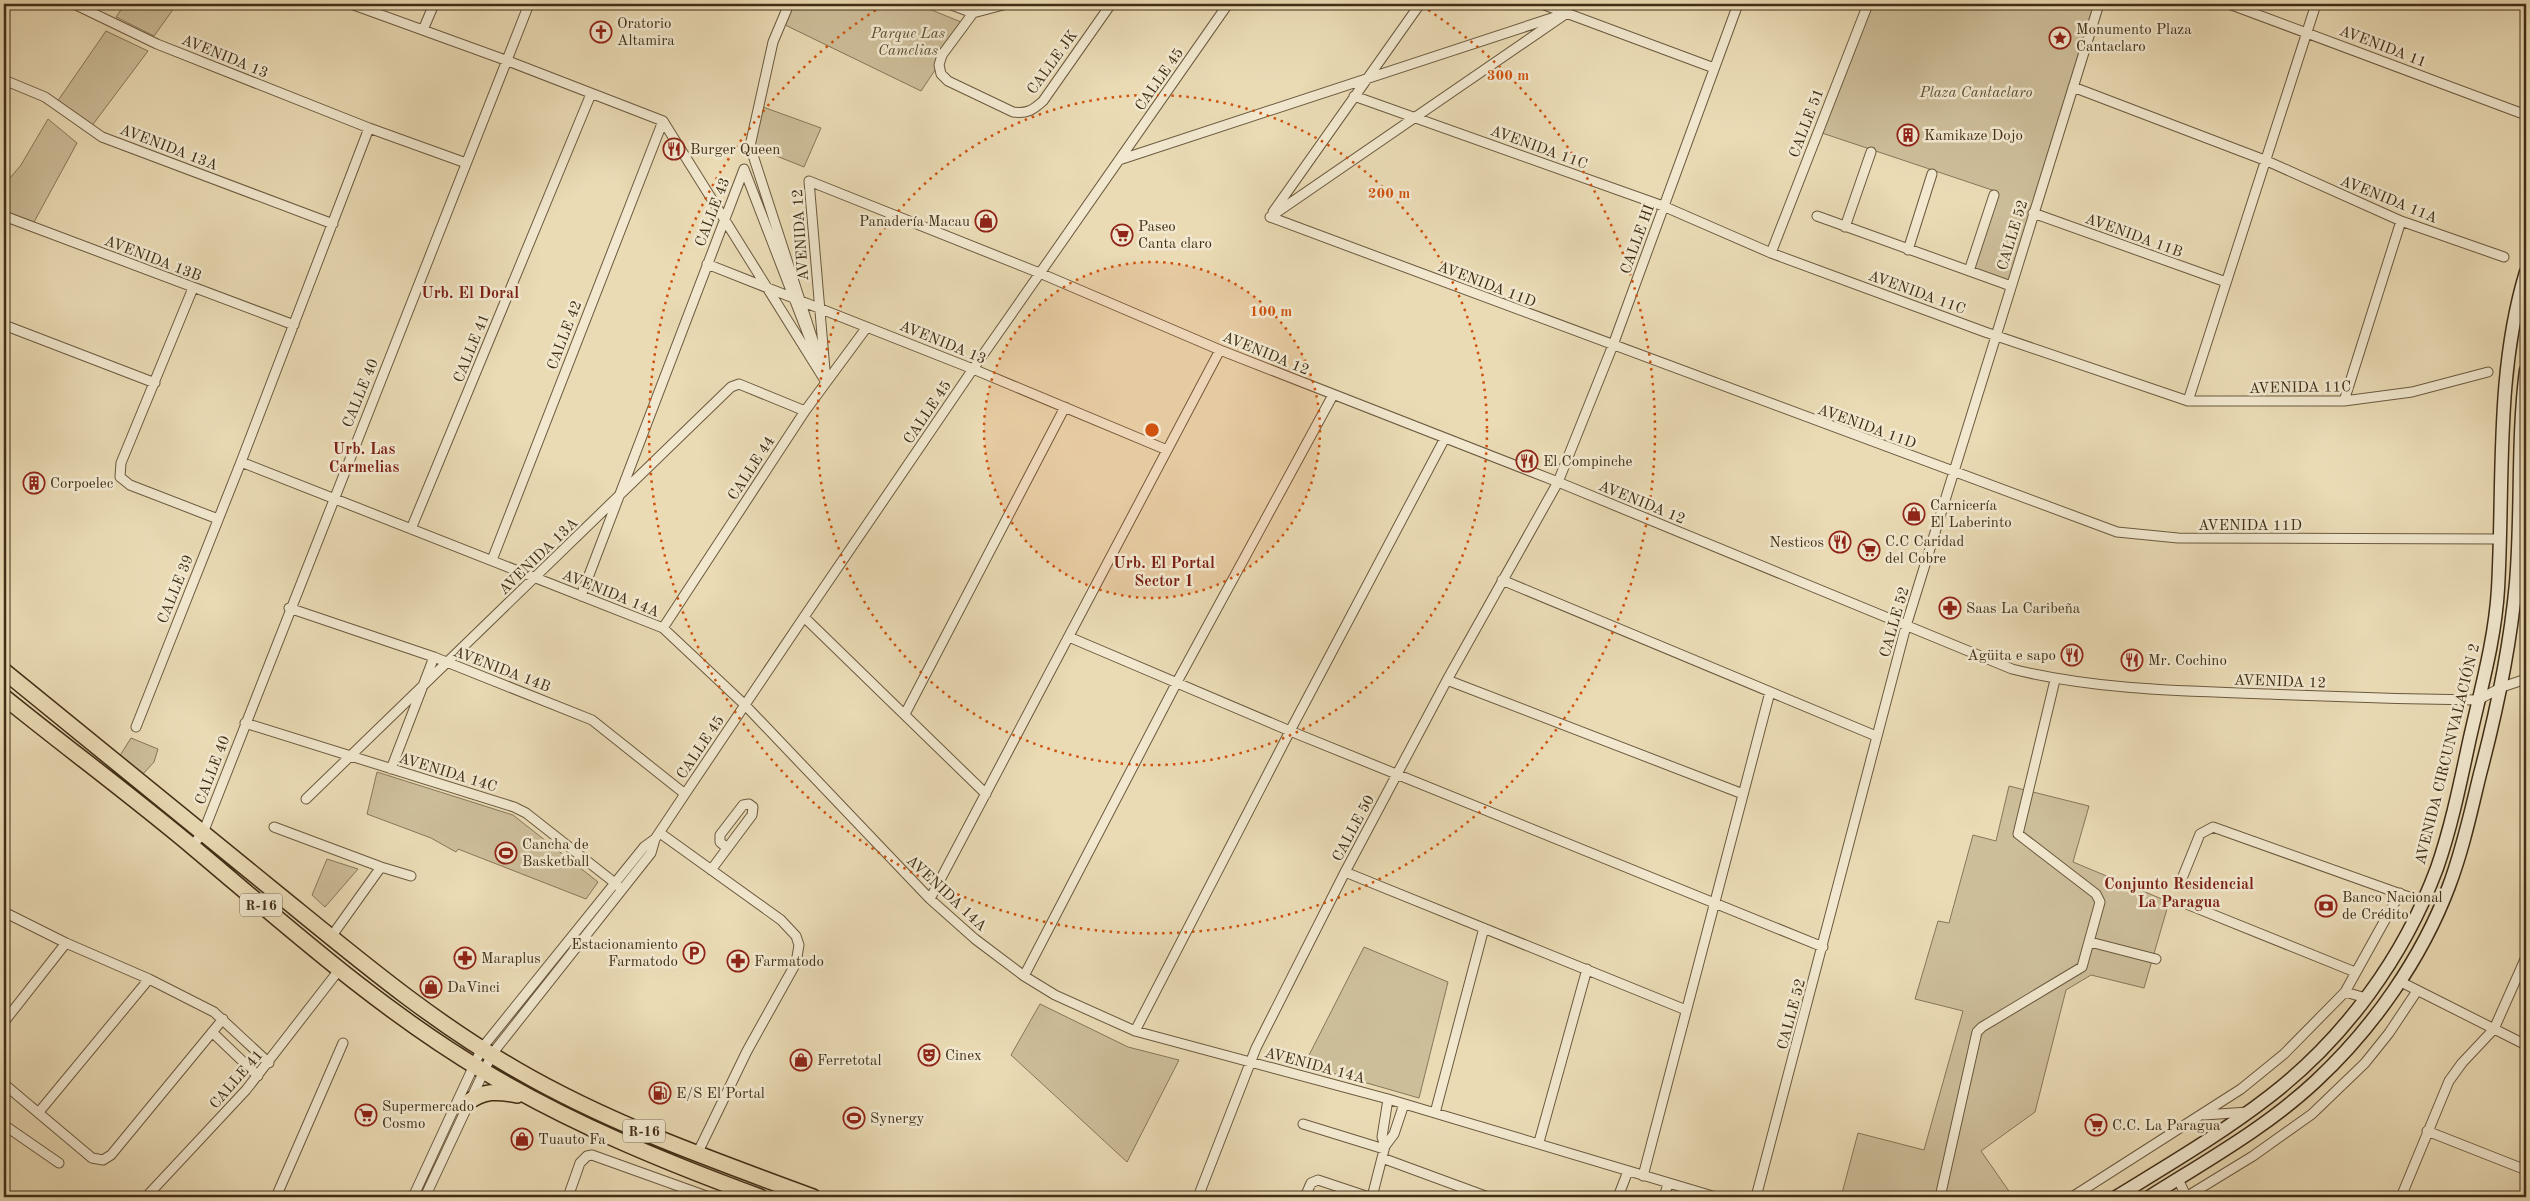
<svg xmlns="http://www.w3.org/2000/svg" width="2530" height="1201" viewBox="0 0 2530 1201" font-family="'Old Standard TT',serif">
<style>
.green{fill:#cdbe9a;stroke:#877658}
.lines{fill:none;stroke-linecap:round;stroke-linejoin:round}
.minor-casing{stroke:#6b593e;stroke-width:11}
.secondary-casing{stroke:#412e16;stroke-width:15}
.primary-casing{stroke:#412e16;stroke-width:18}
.minor{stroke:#f1e8cf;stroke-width:9}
.secondary{stroke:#f1e8cf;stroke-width:12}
.primary{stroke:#eadbb5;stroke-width:15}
.ring{fill:none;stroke:#cf530e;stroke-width:2.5;stroke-dasharray:2.5 5}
.labels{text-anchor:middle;stroke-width:5;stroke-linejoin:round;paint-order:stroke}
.shield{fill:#f1e8cf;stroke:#76664e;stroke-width:1}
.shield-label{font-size:14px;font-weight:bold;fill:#412e16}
.poi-label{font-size:15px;fill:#412e16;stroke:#f1e8cf;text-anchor:start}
.park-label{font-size:15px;font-style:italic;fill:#5d4b30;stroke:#f1e8cf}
.street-label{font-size:15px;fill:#412e16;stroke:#f1e8cf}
.neighbourhood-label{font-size:16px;font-weight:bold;fill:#7a1f14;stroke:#f1e8cf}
.centre{fill:#cf530e;stroke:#f1e8cf;stroke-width:2.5}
.ring-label{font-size:15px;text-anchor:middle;font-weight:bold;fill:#cf530e;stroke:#f1e8cf;stroke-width:5;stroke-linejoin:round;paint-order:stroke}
</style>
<rect width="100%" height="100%" fill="#eadbb5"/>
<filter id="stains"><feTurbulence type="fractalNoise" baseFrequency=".004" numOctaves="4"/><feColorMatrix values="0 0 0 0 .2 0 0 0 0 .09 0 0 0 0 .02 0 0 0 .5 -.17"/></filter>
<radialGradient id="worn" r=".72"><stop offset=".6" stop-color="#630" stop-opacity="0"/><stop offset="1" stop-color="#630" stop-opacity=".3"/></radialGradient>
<!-- green -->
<path class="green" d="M125,4H177L154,36L116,17Z
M789,4H917L966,24L921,91L781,23Z
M1870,4H2097L2008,283L1972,269L1998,192L1819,132Z
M106,31L148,51L91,127L57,102Z
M763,107L821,128L804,167L754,147Z
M48,119L77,143L34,222L4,211V185L21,165Z
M131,738L158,749L154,762L142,775L119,757Z
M377,772L513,815L598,882L586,899L458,849L456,852L431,838L367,814Z
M2009,786L2089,806L2073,862L2169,902L2144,988L2091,975L2066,990L2035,1112L1981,1151L2013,1197H1841L1858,1133L1924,1150L1963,1011L1915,999L1938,921L1949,923L1973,835L1996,841Z
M327,859L358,869L325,907L312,895Z
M1364,947L1448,982L1419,1098L1304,1065Z
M1040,1004L1128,1047L1179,1060L1127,1162L1011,1055Z"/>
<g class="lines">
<!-- minor casing -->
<g class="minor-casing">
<path id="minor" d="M74,4L157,44L369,128L466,163
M351,4L508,61L663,121L826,382L809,181L1042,274L1220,350L1558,482L2012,669C2096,690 2183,691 2269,694C2339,697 2408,699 2478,700L2502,687L2526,679
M789,4L773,42L750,146L821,365
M949,4L973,13
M1007,4L973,13L942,55L939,65L941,74L948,81L1013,112C1027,114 1033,110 1043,101L1111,4
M1542,4L1714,68
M2229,4L2526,115
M423,30L434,4
M4,80L45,97L102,137L333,224
M2073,87L2267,161L2401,221L2504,257
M1354,96L1663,206L1771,253L1985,332L2188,401H2344L2412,392L2488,372
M1119,160L1567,13L1270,217L2117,532L2178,538L2499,539
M1273,212L1420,4
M2033,213L2226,282
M4,216L294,325
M1817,216L2011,286
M1845,227L1871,152
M1908,250L1932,174
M1771,253L1868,4
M707,264L973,369L1167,450
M1969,271L1994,195
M193,288L121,463L120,477L130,485L218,519
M4,325L155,383
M2188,401L2316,4
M2344,401L2401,221
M241,462L663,628L745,705L930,899L975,939L1024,976L1055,995L1135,1031L1388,1099L1716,1197
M411,529L591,94
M492,560L663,121
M1502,580L1876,736
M581,596L744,169L819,363
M289,608L434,657L592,720L685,794
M804,617L986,794
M663,628L805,411L867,327
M1069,637L1290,731L1823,947
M1447,680L1743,794
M905,714L1065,407
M245,723L514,807L526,813L620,887
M136,727L241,462L369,128
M391,769L434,657
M306,799L731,387L739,384L805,411
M274,827L381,867L411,876
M660,833L781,920L796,936L799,945L796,963L747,1051L697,1154
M192,846L203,833L529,4
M711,870L752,815L753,807L749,804L743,805L720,835V842L727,848
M1345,872L1686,1010
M2183,876L2200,834L2213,827L2423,902
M930,899L1220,350
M2184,903L2355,972
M4,912L66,943L149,979L214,1012L269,1063
M331,937L381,867
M2090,942L2156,959
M1024,976L1177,682L1333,395
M2399,981L2526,1045
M2345,992L2400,893
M4,1022L66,943
M1135,1031L1290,731L1445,438
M212,1032L258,1076
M4,1084L92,1158L103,1160L111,1155L223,1019
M39,1112L149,979
M1435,1113L1484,928
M2204,1115L2248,1112
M1303,1124L1384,1149
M4,1125L59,1163
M2427,1131L2526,1170
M1539,1142L1587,969
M1385,1146L1382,1137L1388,1099
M1382,1158L1488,1197
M1643,1176L1770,692
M2178,1179L2186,1196
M146,1197L246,1090L339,970
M276,1197L343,1043
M413,1197L482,1048L644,847L655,839
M425,1197L492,1054L651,853L655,839L685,794L804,617L973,369L1228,4
M568,1197L580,1163L587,1156L592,1155L709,1197
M1198,1197L1256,1048L1345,872L1447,680L1558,482L1613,345L1738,4
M1305,1197L1311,1183L1318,1180L1369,1197
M1372,1197L1385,1146L1394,1134L1404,1104
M1618,1197L1628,1171
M1664,1197L1668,1184
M1756,1197L1906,626L2099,4
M1940,1197L1977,1032L1982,1027L2082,967L2100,902L2096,894L2018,834L2055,680
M2072,1197L2241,1089L2284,1054L2345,992L2366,998
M2186,1197L2253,1156L2312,1114L2365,1063L2389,1033L2417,991
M2401,1197L2449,1081L2462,1063L2494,1029L2526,957"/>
</g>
<!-- secondary casing -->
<g class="secondary-casing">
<path id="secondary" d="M2116,1197C2168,1165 2221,1134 2270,1096C2345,1038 2404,957 2437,868C2451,828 2460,784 2469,742C2480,692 2495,641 2498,589C2504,483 2495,374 2526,272
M2149,1197C2206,1161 2267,1127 2316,1081C2373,1028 2422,958 2449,886C2463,849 2471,811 2480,774C2497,710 2510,648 2516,583C2522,512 2517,440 2526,370"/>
</g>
<!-- primary casing -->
<g class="primary-casing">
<path id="primary" d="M4,671C94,744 184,817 273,890C352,954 429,1020 517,1070C610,1124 713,1160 813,1197
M4,697C67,748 132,796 194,848C288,927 379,1009 485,1072C572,1124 665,1162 760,1197
M467,1103C484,1090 497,1091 517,1095"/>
</g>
<!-- minor -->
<use href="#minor" class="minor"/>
<!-- secondary -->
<use href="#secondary" class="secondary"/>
<!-- primary -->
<use href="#primary" class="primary"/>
</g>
<!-- distance rings -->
<circle cx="1152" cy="430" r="168" fill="#cf530e" fill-opacity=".12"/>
<g class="ring">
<circle cx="1152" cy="430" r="168"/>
<circle cx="1152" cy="430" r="335"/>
<path d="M1422 6A503 503 0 1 1 882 6"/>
</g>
<!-- icons -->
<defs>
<g id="church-ring" transform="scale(1.125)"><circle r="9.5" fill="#f1e8cf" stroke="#8f2418" stroke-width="1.5"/><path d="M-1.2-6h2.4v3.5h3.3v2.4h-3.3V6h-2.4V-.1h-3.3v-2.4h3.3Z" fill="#8f2418"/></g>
<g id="sight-ring" transform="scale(1.125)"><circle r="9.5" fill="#f1e8cf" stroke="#8f2418" stroke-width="1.5"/><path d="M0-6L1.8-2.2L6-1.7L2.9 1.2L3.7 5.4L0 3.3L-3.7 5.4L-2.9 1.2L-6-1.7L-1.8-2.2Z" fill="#8f2418"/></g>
<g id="building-ring" transform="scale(1.125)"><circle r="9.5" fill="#f1e8cf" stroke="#8f2418" stroke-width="1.5"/><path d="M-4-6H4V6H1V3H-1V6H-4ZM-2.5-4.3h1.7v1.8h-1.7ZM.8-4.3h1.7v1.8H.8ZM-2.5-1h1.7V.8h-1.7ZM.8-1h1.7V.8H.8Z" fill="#8f2418"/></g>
<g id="restaurant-ring" transform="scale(1.125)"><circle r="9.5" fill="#f1e8cf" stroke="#8f2418" stroke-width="1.5"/><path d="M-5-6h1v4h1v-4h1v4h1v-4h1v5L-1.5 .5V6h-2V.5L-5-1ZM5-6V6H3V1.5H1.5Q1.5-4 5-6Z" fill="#8f2418"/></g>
<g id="shop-ring" transform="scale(1.125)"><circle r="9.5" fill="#f1e8cf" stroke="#8f2418" stroke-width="1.5"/><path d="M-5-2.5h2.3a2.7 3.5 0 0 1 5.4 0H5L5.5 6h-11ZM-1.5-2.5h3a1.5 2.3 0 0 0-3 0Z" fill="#8f2418"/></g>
<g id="supermarket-ring" transform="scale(1.125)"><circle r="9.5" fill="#f1e8cf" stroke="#8f2418" stroke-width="1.5"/><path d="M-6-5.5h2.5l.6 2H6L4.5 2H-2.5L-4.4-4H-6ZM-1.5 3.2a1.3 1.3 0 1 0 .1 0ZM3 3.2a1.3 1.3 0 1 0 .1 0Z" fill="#8f2418"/></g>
<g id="pharmacy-ring" transform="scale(1.125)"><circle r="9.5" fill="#f1e8cf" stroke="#8f2418" stroke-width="1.5"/><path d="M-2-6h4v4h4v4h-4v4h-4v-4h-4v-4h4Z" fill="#8f2418"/></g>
<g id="stadium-ring" transform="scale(1.125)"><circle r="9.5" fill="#f1e8cf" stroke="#8f2418" stroke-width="1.5"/><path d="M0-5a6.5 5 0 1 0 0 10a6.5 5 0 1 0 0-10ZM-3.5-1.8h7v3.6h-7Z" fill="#8f2418"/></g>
<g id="bank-ring" transform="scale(1.125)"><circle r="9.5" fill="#f1e8cf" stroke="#8f2418" stroke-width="1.5"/><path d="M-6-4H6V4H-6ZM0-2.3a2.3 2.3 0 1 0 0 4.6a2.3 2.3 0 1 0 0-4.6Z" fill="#8f2418"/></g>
<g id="parking-ring" transform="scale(1.125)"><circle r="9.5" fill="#f1e8cf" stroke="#8f2418" stroke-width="1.5"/><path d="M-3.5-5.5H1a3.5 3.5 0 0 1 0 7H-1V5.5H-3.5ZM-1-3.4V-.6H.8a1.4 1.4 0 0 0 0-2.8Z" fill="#8f2418"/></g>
<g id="theatre-ring" transform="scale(1.125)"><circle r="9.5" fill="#f1e8cf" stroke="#8f2418" stroke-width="1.5"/><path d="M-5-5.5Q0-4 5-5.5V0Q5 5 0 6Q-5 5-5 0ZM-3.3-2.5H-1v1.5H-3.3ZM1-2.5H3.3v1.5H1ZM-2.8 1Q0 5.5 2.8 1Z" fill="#8f2418"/></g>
<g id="fuel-ring" transform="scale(1.125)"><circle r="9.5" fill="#f1e8cf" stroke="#8f2418" stroke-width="1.5"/><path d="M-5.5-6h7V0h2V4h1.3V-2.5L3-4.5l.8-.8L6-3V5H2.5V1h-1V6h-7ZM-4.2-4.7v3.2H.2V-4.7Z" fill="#8f2418"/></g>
</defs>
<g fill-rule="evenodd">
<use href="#church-ring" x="601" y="32"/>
<use href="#sight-ring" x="2060" y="38"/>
<use href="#building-ring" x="1908" y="135"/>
<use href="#restaurant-ring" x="674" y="149"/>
<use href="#shop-ring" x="986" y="221"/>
<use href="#supermarket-ring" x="1122" y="235"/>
<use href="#restaurant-ring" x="1527" y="461"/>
<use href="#building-ring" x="34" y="483"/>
<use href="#shop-ring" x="1914" y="514"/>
<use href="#restaurant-ring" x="1840" y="542"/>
<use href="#supermarket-ring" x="1869" y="550"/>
<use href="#pharmacy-ring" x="1950" y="608"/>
<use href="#restaurant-ring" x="2072" y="655"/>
<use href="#restaurant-ring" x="2132" y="660"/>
<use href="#stadium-ring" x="506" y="853"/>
<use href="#bank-ring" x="2326" y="906"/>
<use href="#parking-ring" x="694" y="953"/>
<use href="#pharmacy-ring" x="465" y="958"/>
<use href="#pharmacy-ring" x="738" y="961"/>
<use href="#shop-ring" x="431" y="987"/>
<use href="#theatre-ring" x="929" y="1055"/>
<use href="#shop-ring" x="801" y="1060"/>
<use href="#fuel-ring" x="660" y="1093"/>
<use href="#supermarket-ring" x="366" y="1115"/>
<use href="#stadium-ring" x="854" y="1118"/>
<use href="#supermarket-ring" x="2096" y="1125"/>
<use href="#shop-ring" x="522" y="1139"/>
</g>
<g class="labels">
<!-- shield labels -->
<g class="shield">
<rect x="240" y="893.5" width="42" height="23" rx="4"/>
<rect x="623" y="1119.5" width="42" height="23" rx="4"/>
</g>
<g class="shield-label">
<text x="261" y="910">R-16</text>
<text x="644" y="1136">R-16</text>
</g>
<!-- poi labels -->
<g class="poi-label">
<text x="617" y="28">Oratorio<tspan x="617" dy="17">Altamira</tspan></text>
<text x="2076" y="34">Monumento Plaza<tspan x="2076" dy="17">Cantaclaro</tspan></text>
<text x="1924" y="140">Kamikaze Dojo</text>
<text x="690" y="154">Burger Queen</text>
<text x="970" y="226" text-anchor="end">Panadería Macau</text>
<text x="1138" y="231">Paseo<tspan x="1138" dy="17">Canta claro</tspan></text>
<text x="1543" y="466">El Compinche</text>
<text x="50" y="488">Corpoelec</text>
<text x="1930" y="510">Carnicería<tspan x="1930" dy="17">El Laberinto</tspan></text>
<text x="1885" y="546">C.C Caridad<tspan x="1885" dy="17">del Cobre</tspan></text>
<text x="1824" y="547" text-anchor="end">Nesticos</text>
<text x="1966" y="613">Saas La Caribeña</text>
<text x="2056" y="660" text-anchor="end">Agüita e sapo</text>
<text x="2148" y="665">Mr. Cochino</text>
<text x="522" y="849">Cancha de<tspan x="522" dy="17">Basketball</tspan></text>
<text x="2342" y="902">Banco Nacional<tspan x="2342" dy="17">de Crédito</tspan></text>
<text x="678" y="949" text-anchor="end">Estacionamiento<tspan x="678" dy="17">Farmatodo</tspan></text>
<text x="481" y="963">Maraplus</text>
<text x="754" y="966">Farmatodo</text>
<text x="447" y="992">DaVinci</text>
<text x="945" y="1060">Cinex</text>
<text x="817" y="1065">Ferretotal</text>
<text x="676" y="1098">E/S El Portal</text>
<text x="382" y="1111">Supermercado<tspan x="382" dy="17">Cosmo</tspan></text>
<text x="870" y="1123">Synergy</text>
<text x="2112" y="1130">C.C. La Paragua</text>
<text x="538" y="1144">Tuauto Fa</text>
</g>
<!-- park labels -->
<g class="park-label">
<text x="908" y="38">Parque Las<tspan x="908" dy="17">Camelias</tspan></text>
<text x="1976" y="97">Plaza Cantaclaro</text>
</g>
<!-- street labels -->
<g class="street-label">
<text transform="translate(2383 46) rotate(21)" y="5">AVENIDA 11</text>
<text transform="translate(225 56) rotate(22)" y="5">AVENIDA 13</text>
<text transform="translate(1052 62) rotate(-54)" y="5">CALLE JK</text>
<text transform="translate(1159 79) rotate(-55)" y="5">CALLE 45</text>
<text transform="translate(1806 123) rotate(-69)" y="5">CALLE 51</text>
<text transform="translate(169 147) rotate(21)" y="5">AVENIDA 13A</text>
<text transform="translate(1539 147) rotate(20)" y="5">AVENIDA 11C</text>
<text transform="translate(2389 199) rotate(22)" y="5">AVENIDA 11A</text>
<text transform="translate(712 212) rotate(-69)" y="5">CALLE 43</text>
<text transform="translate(800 235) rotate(-94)" y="5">AVENIDA 12</text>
<text transform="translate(2012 235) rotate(-73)" y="5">CALLE 52</text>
<text transform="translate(2134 235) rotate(20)" y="5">AVENIDA 11B</text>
<text transform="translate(1637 239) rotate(-70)" y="5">CALLE HI</text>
<text transform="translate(153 258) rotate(21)" y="5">AVENIDA 13B</text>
<text transform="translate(1487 284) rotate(21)" y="5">AVENIDA 11D</text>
<text transform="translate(1917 292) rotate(20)" y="5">AVENIDA 11C</text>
<text transform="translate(564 335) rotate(-69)" y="5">CALLE 42</text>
<text transform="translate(943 342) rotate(22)" y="5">AVENIDA 13</text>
<text transform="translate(471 348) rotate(-68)" y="5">CALLE 41</text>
<text transform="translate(1266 353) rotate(22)" y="5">AVENIDA 12</text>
<text transform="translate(2300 387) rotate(-1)" y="5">AVENIDA 11C</text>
<text transform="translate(360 393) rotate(-68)" y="5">CALLE 40</text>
<text transform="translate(927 412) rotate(-56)" y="5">CALLE 45</text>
<text transform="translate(1867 426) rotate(20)" y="5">AVENIDA 11D</text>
<text transform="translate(751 468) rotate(-57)" y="5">CALLE 44</text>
<text transform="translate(1642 502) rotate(22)" y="5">AVENIDA 12</text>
<text x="2250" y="530">AVENIDA 11D</text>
<text transform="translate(538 556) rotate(-44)" y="5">AVENIDA 13A</text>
<text transform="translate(175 589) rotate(-68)" y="5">CALLE 39</text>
<text transform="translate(611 593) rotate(22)" y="5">AVENIDA 14A</text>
<text transform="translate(1894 622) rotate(-74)" y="5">CALLE 52</text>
<text transform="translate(502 669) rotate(21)" y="5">AVENIDA 14B</text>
<text transform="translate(2280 681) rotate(2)" y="5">AVENIDA 12</text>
<text transform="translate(700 747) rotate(-56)" y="5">CALLE 45</text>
<text transform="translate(2447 754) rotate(-76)" y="5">AVENIDA CIRCUNVALACIÓN 2</text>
<text transform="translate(212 770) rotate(-69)" y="5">CALLE 40</text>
<text transform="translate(448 772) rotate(17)" y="5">AVENIDA 14C</text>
<text transform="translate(1353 828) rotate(-62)" y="5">CALLE 50</text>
<text transform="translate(947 893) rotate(43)" y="5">AVENIDA 14A</text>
<text transform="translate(1791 1014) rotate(-75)" y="5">CALLE 52</text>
<text transform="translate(1315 1065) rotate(15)" y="5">AVENIDA 14A</text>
<text transform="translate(236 1079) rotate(-49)" y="5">CALLE 41</text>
</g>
<!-- neighbourhood labels -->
<g class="neighbourhood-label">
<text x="470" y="298">Urb. El Doral</text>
<text x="364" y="454">Urb. Las<tspan x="364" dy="18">Carmelias</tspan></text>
<text x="1164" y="568">Urb. El Portal<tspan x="1164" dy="18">Sector 1</tspan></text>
<text x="2179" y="889">Conjunto Residencial<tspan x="2179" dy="18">La Paragua</tspan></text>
</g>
</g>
<circle cx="1152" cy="430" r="8" class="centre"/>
<g class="ring-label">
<text x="1508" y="80">300 m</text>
<text x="1389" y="198">200 m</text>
<text x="1271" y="316">100 m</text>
</g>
<!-- margin -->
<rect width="2530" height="1201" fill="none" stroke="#eadbb5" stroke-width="20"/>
<rect x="5" y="5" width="2520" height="1191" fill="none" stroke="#412e16" stroke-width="2.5"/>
<rect x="10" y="10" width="2510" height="1181" fill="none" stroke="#412e16"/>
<rect width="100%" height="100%" filter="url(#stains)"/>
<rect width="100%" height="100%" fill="url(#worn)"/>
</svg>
